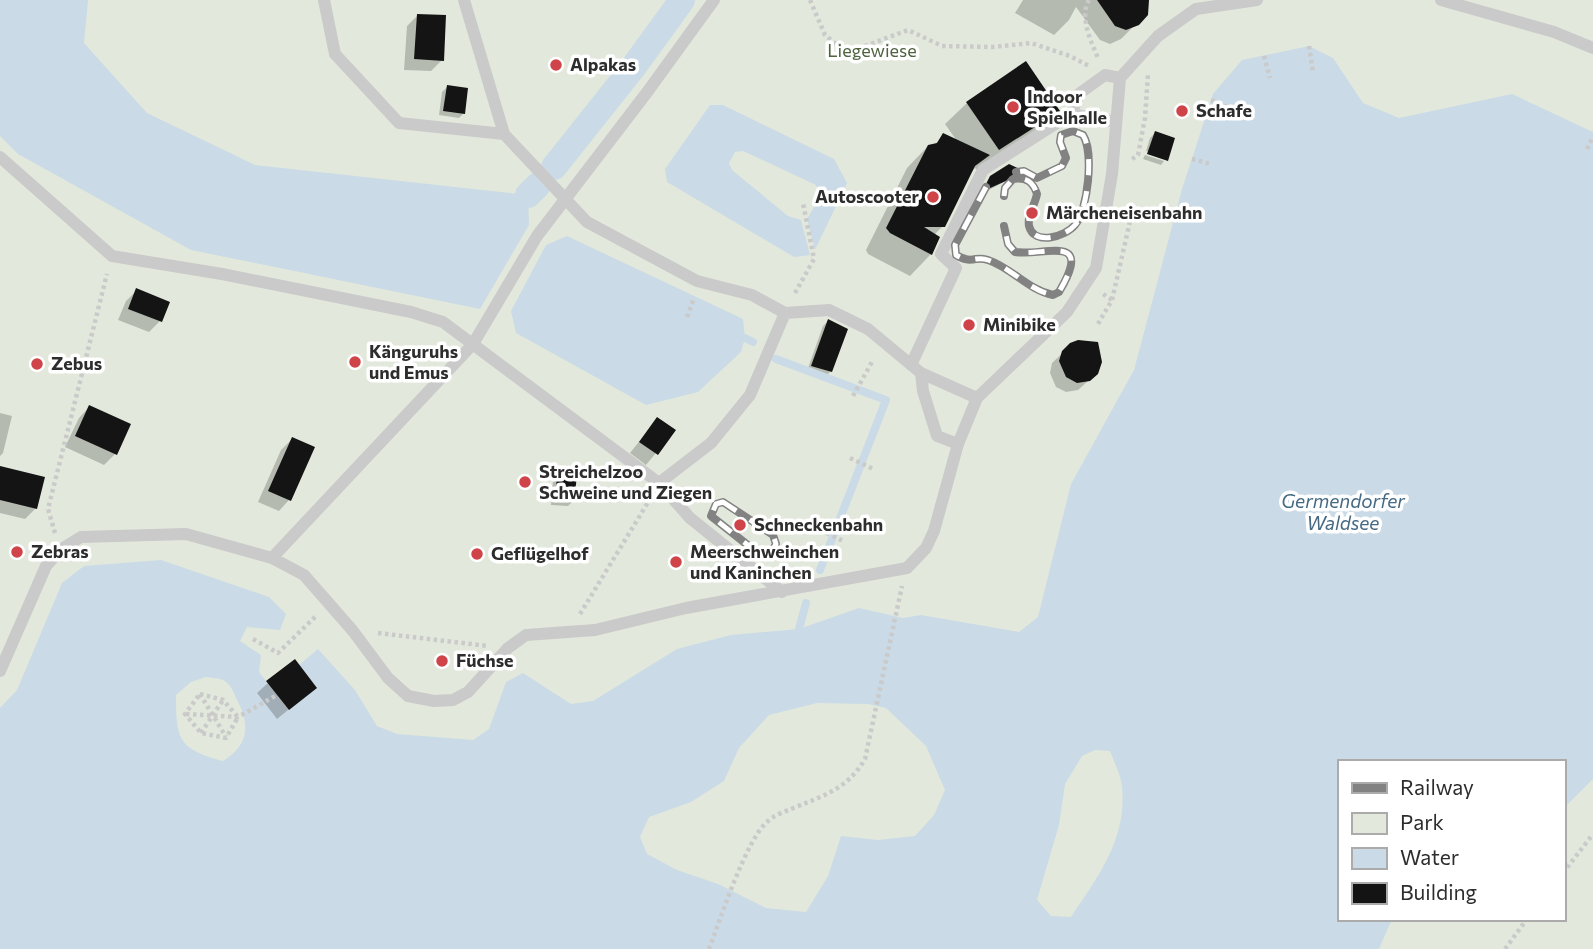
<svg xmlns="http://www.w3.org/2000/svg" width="1593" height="949" viewBox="0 0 1593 949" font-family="Commissioner,sans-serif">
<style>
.green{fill:#e2e9dc;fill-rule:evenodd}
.water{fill:#cadae6;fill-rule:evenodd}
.shadow{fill:#0003}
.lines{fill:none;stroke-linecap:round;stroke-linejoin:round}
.stream{stroke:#cadae6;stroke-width:8}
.canal{stroke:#cadae6;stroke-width:26}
.building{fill:#141414}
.path{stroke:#cacaca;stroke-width:4.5;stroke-dasharray:3.5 3.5;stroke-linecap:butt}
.lane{stroke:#cacaca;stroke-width:12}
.rail-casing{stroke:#828282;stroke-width:8}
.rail{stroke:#fff;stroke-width:5;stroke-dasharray:16;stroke-linecap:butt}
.poi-dot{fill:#cf4449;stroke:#fff;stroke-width:2.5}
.labels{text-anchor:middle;stroke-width:7;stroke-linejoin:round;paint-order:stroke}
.park-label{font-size:18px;fill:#4f6340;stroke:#fff}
.poi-label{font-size:18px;font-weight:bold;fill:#2d2d2d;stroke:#fff;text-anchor:start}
.water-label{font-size:19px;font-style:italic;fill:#456a84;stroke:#fff}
</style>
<rect width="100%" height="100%" fill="#fff"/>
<!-- green -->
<path class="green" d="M0,0H1593V949H0ZM1339,762H1563V919H1339Z"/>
<!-- water -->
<path class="water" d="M0,0H88L84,43L147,113L255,165L528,195L529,225L480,309L191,250L18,154L0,136Z
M1309,46L1333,58L1363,103L1399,118L1512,94L1593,132V779L1563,809V762H1339V919H1392L1379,949H0V708L17,690L62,583L84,566L161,560L269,597L286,614L280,630L247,627L240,641L261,655L259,672L288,710L317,688L299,665L318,649L355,690L377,726L397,734L473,740L489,729L506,682L523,673L571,704L593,701L677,649L731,635L799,629L859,608L903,618L921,615L1019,632L1038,617L1071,484L1134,370L1182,189L1213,94L1242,60ZM206,677C212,678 218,678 223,680C230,684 233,690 236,698C250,723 250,745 223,761C178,749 176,739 176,695L191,682ZM817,703L868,704L886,708L926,746L945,790L934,815L915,836L878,840L841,836L828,876L806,912L766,908L718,884L677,870L647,854L640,837L649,817L691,802L724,781L739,748L769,715ZM1095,750L1110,751C1114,762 1121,775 1122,787C1127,839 1099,875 1071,917L1051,916L1037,900L1059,825L1065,784L1082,756Z
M710,105H723L834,159L847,183L815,250L807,219L820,197L816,185L743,151L735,152L729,163L732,170L788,216L801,220L810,255L794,257L667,182L665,169Z
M567,236L743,319L745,338L741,352L698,392L646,405L516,333L511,311L546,245Z"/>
<!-- shadow -->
<path class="shadow" d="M1023,0H1142L1146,14L1121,39L1110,44L1100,40L1076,7L1069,20L1054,35L1015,13Z
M418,15L442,60L431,71L404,70L407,26Z
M1025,63L1058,110L1036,132L977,170L975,168L970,173L943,226L934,235L931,254L910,276L868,254L866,250L907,168L928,146L934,145L944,135L957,141L945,124L967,103Z
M447,87L464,113L459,118L439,115L442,92Z
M1155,133L1166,158L1146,151L1150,138Z
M1145,155L1164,161L1161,165L1143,159Z
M1023,172L983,193L982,190L991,177Z
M136,291L168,303L160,321L149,332L118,320L126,301Z
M828,321L830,372L825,377L807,371L823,326Z
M1071,345L1097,373L1078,390L1066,392L1056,387L1050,373L1052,363Z
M89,407L128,425L115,454L104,465L65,447L79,418Z
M0,413L12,416L3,453L0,456Z
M657,419L674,431L646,465L630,453Z
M292,439L289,500L279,511L258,502L281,450Z
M0,468L36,508L25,519L0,513Z
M558,475L573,501L568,506L551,505L553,480Z
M268,683L315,688L277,719L257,693Z"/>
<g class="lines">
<!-- stream -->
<path class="stream" d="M745,338L753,342
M776,359L886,400L820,570
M799,629L806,603"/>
<!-- canal -->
<path class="canal" d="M554,167L632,69L682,0
M528,195L538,185"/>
</g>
<!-- building -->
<path class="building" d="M1097,0H1149L1148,15L1139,25L1126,30L1115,26Z
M417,14L446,15L444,61L414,59Z
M1026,61L1060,111L999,150L966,102Z
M447,85L468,88L465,114L443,111Z
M1155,131L1175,138L1168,161L1147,154Z
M943,133L990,155L975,166L945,227H924L940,237L932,255L890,233L886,228L928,145L937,143Z
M1009,164L1026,172L988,189L986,184L990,176Z
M136,288L170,302L162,322L128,309Z
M828,319L848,329L832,372L811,366Z
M1078,340L1098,342L1102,362L1098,374L1090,381L1077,383L1066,377L1059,361L1062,351L1070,343Z
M89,405L131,424L117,455L75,436Z
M657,417L676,430L658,455L639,442Z
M292,437L315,447L291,501L268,491Z
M0,466L45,477L37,509L0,500Z
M557,474L577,475L574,502H555Z
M295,659L317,688L289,710L266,681Z"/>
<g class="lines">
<!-- path -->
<path class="path" d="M810,0L825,35L844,51L868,45L908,30L942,46L993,47L1031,43L1070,56L1089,66
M1089,0C1079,16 1091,42 1098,58
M1309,46L1313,72
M1264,56L1270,78
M1211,100L1232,109
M1587,149L1593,136
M1132,159L1138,155L1145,118L1148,74
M1192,159L1211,164
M795,293L814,259L803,203
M1112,300L1131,217L1122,215
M687,317L694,298
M1098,324L1112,300L1100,292
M853,396L872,362
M850,458L873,469
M587,496H618L639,491
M820,530L843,541
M55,533L48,509L107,274
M580,614L650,499
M378,633L488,646
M253,639L278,653L316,616
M200,694L223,700L238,717L226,738L201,733L185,714Z
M200,694L226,737
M186,714L238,717L277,695
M201,733L223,700
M1563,873L1593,834
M709,949C720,920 746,840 767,822C773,816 783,812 791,809C822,796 847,790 865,759L902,586
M1505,949L1527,919"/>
<!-- lane -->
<path class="lane" d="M324,0L335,54L399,123L504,134L464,0
M1441,0L1554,32L1593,48
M1071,114L1116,122
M504,134L587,222L697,281L752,295L785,313
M0,157L112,256L222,274L411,312L443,322L659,483L690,518L782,592
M911,365L956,268L941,254L983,170L1071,114L1080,93L1105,75L1120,78
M921,373L923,391L937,436L958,444
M659,483L711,443L750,395L785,313L829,310L868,329L921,373L977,398
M272,558L473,344L537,236L648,91L714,0
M0,671L46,566L60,550L81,537L186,534L272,558L304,575L353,631L388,678L408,696L434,701L453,700L468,692L508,648L526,635L595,630L686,608L907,568L926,548L934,531L958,444L977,398L1067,312L1096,268L1112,174L1120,78L1158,36L1196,9L1257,0"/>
<!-- rail casing -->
<g class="rail-casing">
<path id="rail" d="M986,187L955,245L956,255C973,265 976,255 988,260C1012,268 1028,290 1053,295L1059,292C1095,231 1043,257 1015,252L1008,244L1004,226
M1004,196L1005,188L1013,179C1027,177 1033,182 1037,194C1035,205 1027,215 1029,226C1034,246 1065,237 1075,225C1088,210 1094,152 1083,135L1073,131L1061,135L1060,142L1066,158L1062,166L1037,178L1024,171L1016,172
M723,502L773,535L776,544L771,553L763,556L759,554L711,516L716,504Z"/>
</g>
<!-- rail -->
<use href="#rail" class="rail"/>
</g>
<!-- markers -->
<g class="poi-dot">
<circle cx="556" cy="65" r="7"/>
<circle cx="1013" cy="107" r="7"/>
<circle cx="1182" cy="111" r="7"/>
<circle cx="933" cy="197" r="7"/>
<circle cx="1032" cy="213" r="7"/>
<circle cx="969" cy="325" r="7"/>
<circle cx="355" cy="362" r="7"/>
<circle cx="37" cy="364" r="7"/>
<circle cx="525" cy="482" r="7"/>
<circle cx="740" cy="525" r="7"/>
<circle cx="17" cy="552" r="7"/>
<circle cx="477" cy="554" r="7"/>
<circle cx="676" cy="562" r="7"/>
<circle cx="442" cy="661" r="7"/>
</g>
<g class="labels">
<!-- park labels -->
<g class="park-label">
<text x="872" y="57">Liegewiese</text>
</g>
<!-- poi labels -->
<g class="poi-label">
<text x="570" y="71">Alpakas</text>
<text x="1027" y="103">Indoor<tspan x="1027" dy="21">Spielhalle</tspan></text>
<text x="1196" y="117">Schafe</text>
<text x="919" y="203" text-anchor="end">Autoscooter</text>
<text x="1046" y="219">Märcheneisenbahn</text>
<text x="983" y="331">Minibike</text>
<text x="369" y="358">Känguruhs<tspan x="369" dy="21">und Emus</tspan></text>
<text x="51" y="370">Zebus</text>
<text x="539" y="478">Streichelzoo<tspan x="539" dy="21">Schweine und Ziegen</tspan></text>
<text x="754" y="531">Schneckenbahn</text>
<text x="31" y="558">Zebras</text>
<text x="690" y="558">Meerschweinchen<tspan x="690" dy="21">und Kaninchen</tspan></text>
<text x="491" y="560">Geflügelhof</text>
<text x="456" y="667">Füchse</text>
</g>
<!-- water labels -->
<g class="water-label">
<text x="1343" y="508">Germendorfer<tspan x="1343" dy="22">Waldsee</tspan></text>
</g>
</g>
<!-- legend -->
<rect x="1338" y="760" width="228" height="161" fill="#ffffff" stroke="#ababab" stroke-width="2"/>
<rect x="1352" y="783" width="35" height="10" fill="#828282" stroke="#ababab" stroke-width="2"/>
<text x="1400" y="795" font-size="21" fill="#2d2d2d">Railway</text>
<rect x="1352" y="813" width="35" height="21" fill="#e2e9dc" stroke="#ababab" stroke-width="2"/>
<text x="1400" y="830" font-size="21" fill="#2d2d2d">Park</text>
<rect x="1352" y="848" width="35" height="21" fill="#cadae6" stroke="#ababab" stroke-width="2"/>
<text x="1400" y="865" font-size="21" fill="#2d2d2d">Water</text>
<rect x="1352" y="883" width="35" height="21" fill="#141414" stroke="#ababab" stroke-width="2"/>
<text x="1400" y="900" font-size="21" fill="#2d2d2d">Building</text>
</svg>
